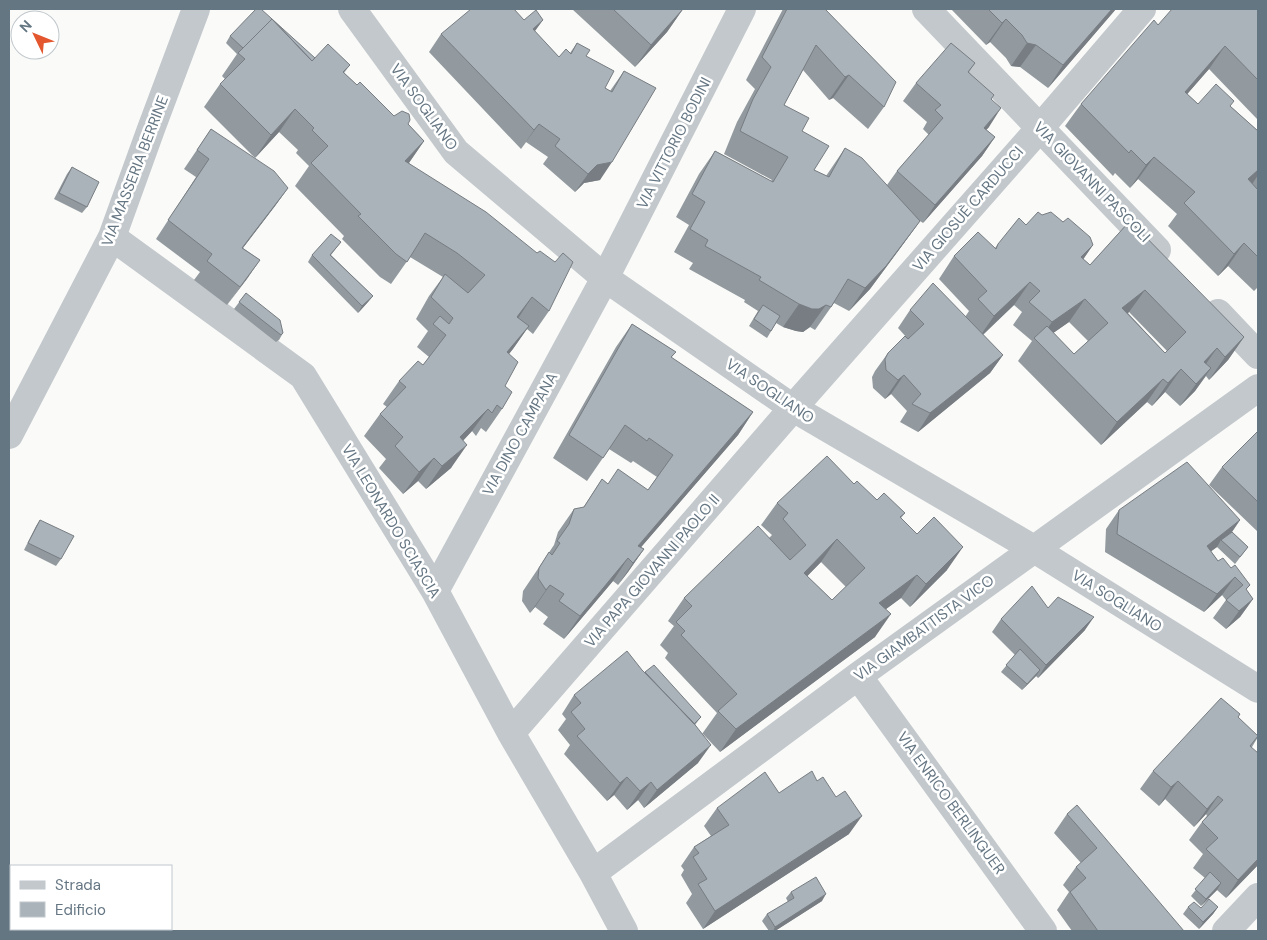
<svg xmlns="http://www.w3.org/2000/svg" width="1267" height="940" viewBox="0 0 1267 940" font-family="'DM Sans',sans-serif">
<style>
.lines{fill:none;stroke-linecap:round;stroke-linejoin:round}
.minor{stroke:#c3c8cc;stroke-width:28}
.wall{fill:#929a9f;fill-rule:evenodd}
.shaded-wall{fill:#777d82}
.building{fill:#aab3b9;stroke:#777d82;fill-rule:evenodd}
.labels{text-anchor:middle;stroke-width:5;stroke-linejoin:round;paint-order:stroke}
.street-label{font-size:15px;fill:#657683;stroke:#fff}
</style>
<rect width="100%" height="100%" fill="#fafaf8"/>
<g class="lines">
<!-- minor -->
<path class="minor" d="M352,9L456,152L605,278L793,408L1034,549L1258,689
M926,9L1157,250
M112,237L303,376L435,591L511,733L593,873L624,931
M1218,313L1258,355
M9,435L112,237L151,129L196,9
M435,591L605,278L742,9
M858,676L1043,931
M511,733L793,408L1040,128L1142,9
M593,873L858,676L1258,388
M1226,931L1258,897"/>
</g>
<!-- wall -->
<path class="wall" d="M572,9H683L667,32L635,67Z
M783,9H825L884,107L868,129L833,98L829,100L803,70L784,105L802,131L814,170L826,176L845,148L887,185L897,171L929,135L923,129L927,122L903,101L916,83L975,63L969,72L991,100L989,127L986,130L995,137L982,156L923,223L920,221L904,243L870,289L849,311L834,303L815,330L810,327L803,332L796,331L783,327L776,323L767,338L749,326L758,311L744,302L745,300L689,269L693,263L674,252L689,225L676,217L699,174L715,151L771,181L772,180L724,154L737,122L755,89L746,80Z
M951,9H1116L1048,88L1020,67L1011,66L1006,58L990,42L986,45Z
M1258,9V120L1209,69L1187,94L1198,104L1230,106L1258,131V290L1257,288L1254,291L1228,266L1218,276L1168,226L1177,214L1138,179L1130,188L1115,173L1113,176L1065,126L1081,104L1158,25L1187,10Z
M524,20H543L534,31L559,57L570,53L577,43L586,56L605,88L610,91L624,71L600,180L584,183L575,192L543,164L548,157L526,142L521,149L429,52L441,34Z
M230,36L315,58L350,65L344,73L357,85L394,116L408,124L424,141L409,163L549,311L533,334L527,329L509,354L502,409L486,432L481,428L476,436L472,431L463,441L451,468L426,489L418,481L403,494L379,468L386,459L364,436L380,414L387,407L383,404L399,381L423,365L429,357L417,347L428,331L416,319L429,296L443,277L410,257L391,284L380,277L342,239L344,236L295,186L309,166L296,153L298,150L279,132L255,158L204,107L220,84L225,79L222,76L237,54L226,43Z
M211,129L288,188L275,206L243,248L260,260L227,305L194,280L200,272L156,239L196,177L184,169Z
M72,167L87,207L82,213L54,199L67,174Z
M1042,215L1063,222L1093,245L1083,259L1090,265L1128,223L1244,337L1228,360L1209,380L1206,376L1195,391L1180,406L1165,392L1152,406L1147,402L1101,445L1018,361L1032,341L1013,325L1022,312L1014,305L983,335L1003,355L990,373L918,432L900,422L907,411L891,394L885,399L873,388L872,377L875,371L888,353L908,339L898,328L910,310L965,317L969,311L939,279L954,256L995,248L998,244ZM1129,312L1167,351L1165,353L1128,313ZM1069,322L1088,341L1074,354L1053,333Z
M341,242L331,255L373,296L368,302L358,313L308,262L312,255Z
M246,293L283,333L279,340L276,342L234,309Z
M632,324L676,352L671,358L753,412L738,435L641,547L644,549L628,572L618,585L613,581L564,639L543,624L548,617L535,607L530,613L522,601L523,591L554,545L558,532L574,509L583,508L602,479L608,484L648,490L657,477L633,461L631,463L609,449L587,481L553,458L616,347Z
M1258,431V532L1209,485L1222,467Z
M854,484L877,500L905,513L901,518L947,570L910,607L901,598L886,609L875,637L720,752L703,734L698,763L644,808L638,800L627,810L614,795L607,801L564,754L570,745L558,730L566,719L562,714L574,695L645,672L701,717L695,725L702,734L717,713L665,658L668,653L660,645L674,626L668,621L684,598L769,538L772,535L761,525L777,503ZM821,562L846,587L832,600L807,576Z
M1119,510L1240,520L1232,532L1248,547L1235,564L1217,547L1211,551L1218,561L1231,568L1250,585L1246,590L1253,599L1240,617L1226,629L1213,618L1226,600L1222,595L1204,612L1105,552L1106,529Z
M40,520L61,559L56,566L24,550L36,526Z
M1048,608L1085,630L1038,678L1036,676L1022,690L1001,672L1015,655L992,632L1001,619Z
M1240,714L1238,717L1258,737L1252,747L1258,865L1226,898L1217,890L1201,906L1191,896L1205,878L1193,868L1203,854L1189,840L1202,822L1207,816L1206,814L1194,827L1165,799L1159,806L1140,789L1153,771Z
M779,793L849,834L703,929L686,903L692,894L681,875L684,870L681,866L694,847L711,836L704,826L717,808Z
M1067,814L1184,931H1072L1057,910L1069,892L1063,885L1076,867L1081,863L1054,833Z
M791,892L822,901L775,931H769L762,921L767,914L788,902L786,898Z
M1188,907L1201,908L1218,907L1213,914L1199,929L1183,914Z"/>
<!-- shaded-wall -->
<path class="shaded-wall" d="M683,9L667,32L635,67L651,45Z
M1112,9H1116L1048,88L1063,65Z
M1006,19L990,42L986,45L1002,23Z
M543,20L530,38L533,29Z
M1027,43L1036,45L1020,67L1011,66Z
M1225,46L1209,69L1169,115L1185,92Z
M849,75L833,98L829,100L845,77Z
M1001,108L989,127L971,146L984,128Z
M295,109L279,132L255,158L271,135Z
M539,124L526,142L521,149L534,130Z
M995,137L982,156L923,223L935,205Z
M424,141L408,164L405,161Z
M1154,157L1138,179L1130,188L1146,165Z
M612,162L600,180L584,183L575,192L588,174L597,165Z
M1258,170V175L1251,186L1248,179Z
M288,188L275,206L229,266L242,248Z
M920,221L904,243L870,289L849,311L865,288Z
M1244,243L1228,266L1218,276L1234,254Z
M1093,245L1078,267L1081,257Z
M260,260L247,279L227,305L240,287Z
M1030,282L1014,305L978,339L994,316Z
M1145,290L1129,312L1107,331L1122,308Z
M373,296L368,302L358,313L362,306Z
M532,297L517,320V317Z
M1085,299L1069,322L1039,343L1038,342L1052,322Z
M799,304L826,305L810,327L803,332L796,331L783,327Z
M529,326L513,349L491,375L507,352Z
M1244,337L1228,360L1209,380L1225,357Z
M1217,348L1201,371L1204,362Z
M1003,355L990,373L918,432L930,413Z
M1211,368L1195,391L1180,406L1196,384Z
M1181,369L1165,392L1152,406L1168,383Z
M904,375L891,394L885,399L898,380Z
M1163,379L1147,402L1101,445L1117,422Z
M488,409L472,431L444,460L460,437Z
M753,412L738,435L630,560L638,546Z
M467,445L451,468L426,489L442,466Z
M434,458L418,481L403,494L419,472Z
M1240,520L1227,539L1221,540L1217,547L1194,564L1207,546Z
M837,539L821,562L788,596L804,573Z
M963,547L947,570L910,607L926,584Z
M644,549L628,572L618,585L633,563Z
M628,558L613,581L564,639L580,616Z
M917,575L901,598L863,626L879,603Z
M1235,577L1222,595L1204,612L1217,594Z
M550,585L535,607L530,613L546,590Z
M1253,599L1240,617L1226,629L1239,611Z
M891,614L875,637L720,752L736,729Z
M1094,617L1085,630L1038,678L1046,665Z
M1040,670L1036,676L1022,690L1027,684Z
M711,745L698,763L644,808L657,790Z
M627,777L614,795L607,801L620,783Z
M1178,781L1165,799L1159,806L1171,787Z
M651,782L638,800L627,810L640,791Z
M1218,796L1206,814L1194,827L1207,809Z
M862,816L849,834L703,929L715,911Z
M1258,859V865L1226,898L1238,880Z
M1221,883L1217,890L1201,906L1206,899Z
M826,894L822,901L775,931H773L775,927Z
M1218,907L1213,914L1199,929L1203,922Z"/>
<!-- building -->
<path class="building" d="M256,9H261L315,58L312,61L272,19L243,48L230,36Z
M471,9H514L524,20L536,10L543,20L533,29L559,57L566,49L571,54L577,43L590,50L586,56L614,71L605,88L612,92L624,71L656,88L612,162L597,165L588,174L555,146L560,139L539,124L534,130L441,34Z
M613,9H683L651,45Z
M787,9H825L896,82L884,107L849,75L845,77L816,45L784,105L809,118L802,131L829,146L814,170L829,177L845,148L862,158L920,221L886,266L865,288L848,279L831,307L826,305L819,309H812L799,304L759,280L761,277L705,246L708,240L690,229L705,202L692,194L715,151L773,182L788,157L740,131L753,99L771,67L762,57Z
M988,9H1112L1063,65L1036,45L1027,43L1022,35L1006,19L1002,23Z
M1172,9H1187V10L1188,9H1258V80L1225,46L1185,92L1198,104L1216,84L1234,101L1230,106L1258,131V170L1248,179L1258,190V257L1244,243L1234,254L1184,203L1195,192L1154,157L1146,165L1131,150L1129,153L1081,104L1154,20L1158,25Z
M272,19L312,61L328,44L350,65L343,72L357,85L360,82L394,116L402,111L409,114L410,120L408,124L424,141L405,161L486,212L537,253L540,251L555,262L563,253L573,262L549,311L532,297L517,317L529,326L507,352L518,362L505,386L512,392L502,409L497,405L492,413L488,409L460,437L467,445L442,466L434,458L419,472L395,446L403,437L380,414L406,387L399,381L418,361L423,365L446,335L433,324L440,316L449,324L453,318L431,297L445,274L468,293L485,275L457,253L425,233L407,262L396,254L358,216L361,214L311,163L328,146L312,130L314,128L295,109L271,135L220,84L245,59L238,53Z
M951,43L975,63L968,72L994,95L991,99L1001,108L984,128L995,137L935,205L897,171L943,118L935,110L941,105L916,83Z
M211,129L274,171L288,188L242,248L260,260L240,287L207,261L212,254L168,220L209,159L197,150Z
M72,167L99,182L87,207L59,193Z
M1038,212L1042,215L1051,212L1063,222L1068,218L1090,237L1093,245L1081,257L1090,265L1128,223H1132L1244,337L1225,357L1217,348L1204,362L1211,368L1196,384L1181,369L1168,383L1163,379L1117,422L1034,338L1047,326L1074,354L1108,323L1085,299L1052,322L1029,302L1040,291L1030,282L994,316L978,299L987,291L954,256L978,232L996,249L998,244L1019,218L1026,225ZM1145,290L1186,332L1165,353L1122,308Z
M331,234L341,242L330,255L373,296L362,306L312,255Z
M933,283L1003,355L930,413L912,404L921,394L904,375L898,380L886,370L885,359L888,353L905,336L908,339L924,324L910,310Z
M246,293L280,320L283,333L281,335L239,302Z
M763,305L780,316L771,331L754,319Z
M632,324L676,352L671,357L753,412L638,546L644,549L633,563L628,558L580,616L559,601L564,594L550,585L546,590L538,578L539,568L549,552L552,555L560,543L557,541L569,524L574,509L584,507L602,479L608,484L618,469L648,490L673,455L649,438L647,441L625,425L603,458L569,435Z
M1258,431V502L1222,467Z
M827,456L854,484L857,481L877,500L884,493L905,513L900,517L917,534L934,517L963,547L926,584L917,575L879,603L891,614L736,729L718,711L737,694L681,635L685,631L676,622L692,606L684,598L758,526L790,560L806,545L783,519L788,513L777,503ZM837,539L865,568L832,600L804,573Z
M1187,462L1240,520L1207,546L1218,561L1223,558L1231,568L1235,565L1250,585L1246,589L1253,599L1239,611L1226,600L1243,585L1235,577L1217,594L1117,534L1119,510Z
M40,520L74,536L61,559L28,543Z
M1232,532L1248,547L1240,557L1221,540Z
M1032,586L1048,608L1058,597L1094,617L1046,665L1001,619Z
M1020,649L1040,670L1027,684L1006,665Z
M627,651L642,670L692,721L711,745L657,790L651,782L640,791L627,777L620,783L577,736L585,729L571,712L581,703L574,695Z
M654,665L701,717L694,724L645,672Z
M1221,698L1240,714L1238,717L1258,736L1250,746L1258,753V859L1238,880L1206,849L1218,838L1202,822L1223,800L1218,796L1207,809L1178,781L1171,787L1153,771Z
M812,771L817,781L823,777L836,797L845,791L862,816L715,911L698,884L707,879L693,857L699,853L694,847L729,825L717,808L765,772L779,793Z
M1077,805L1184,931H1098L1070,892L1086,878L1076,867L1097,848L1067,814Z
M1210,872L1221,883L1206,899L1195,889Z
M816,877L826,894L775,927L767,914L794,898L791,892Z
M1209,899L1218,907L1203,922L1188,907L1194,902L1201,908Z"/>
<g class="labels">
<!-- street labels -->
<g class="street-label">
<text transform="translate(424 107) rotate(54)" y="5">VIA SOGLIANO</text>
<text transform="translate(674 143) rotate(-63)" y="5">VIA VITTORIO BODINI</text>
<text transform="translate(135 171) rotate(-69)" y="5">VIA MASSERIA BERRINE</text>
<text transform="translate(1092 182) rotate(46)" y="5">VIA GIOVANNI PASCOLI</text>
<text transform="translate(968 209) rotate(-49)" y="5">VIA GIOSUÈ CARDUCCI</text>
<text transform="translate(770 391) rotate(34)" y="5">VIA SOGLIANO</text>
<text transform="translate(520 434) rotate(-61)" y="5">VIA DINO CAMPANA</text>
<text transform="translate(391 521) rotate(59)" y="5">VIA LEONARDO SCIASCIA</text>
<text transform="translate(652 571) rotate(-49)" y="5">VIA PAPA GIOVANNI PAOLO II</text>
<text transform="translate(1117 601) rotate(32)" y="5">VIA SOGLIANO</text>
<text transform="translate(924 628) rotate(-36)" y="5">VIA GIAMBATTISTA VICO</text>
<text transform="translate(951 803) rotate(54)" y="5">VIA ENRICO BERLINGUER</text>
</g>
</g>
<!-- border -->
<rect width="1267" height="940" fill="none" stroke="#657683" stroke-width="20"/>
<!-- legend -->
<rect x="10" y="865" width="162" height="65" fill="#ffffff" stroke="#c1c8cd"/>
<rect x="20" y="881" width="25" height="8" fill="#c3c8cc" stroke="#c1c8cd"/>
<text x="55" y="890" font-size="15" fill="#657683">Strada</text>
<rect x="20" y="902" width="25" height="15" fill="#aab3b9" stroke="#c1c8cd"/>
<text x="55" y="915" font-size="15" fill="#657683">Edificio</text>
<!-- north arrow -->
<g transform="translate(35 35) rotate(313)"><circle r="24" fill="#ffffff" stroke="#c1c8cd"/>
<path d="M0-4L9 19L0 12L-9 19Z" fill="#e4572e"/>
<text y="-8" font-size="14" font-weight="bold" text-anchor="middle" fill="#657683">N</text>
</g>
</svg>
